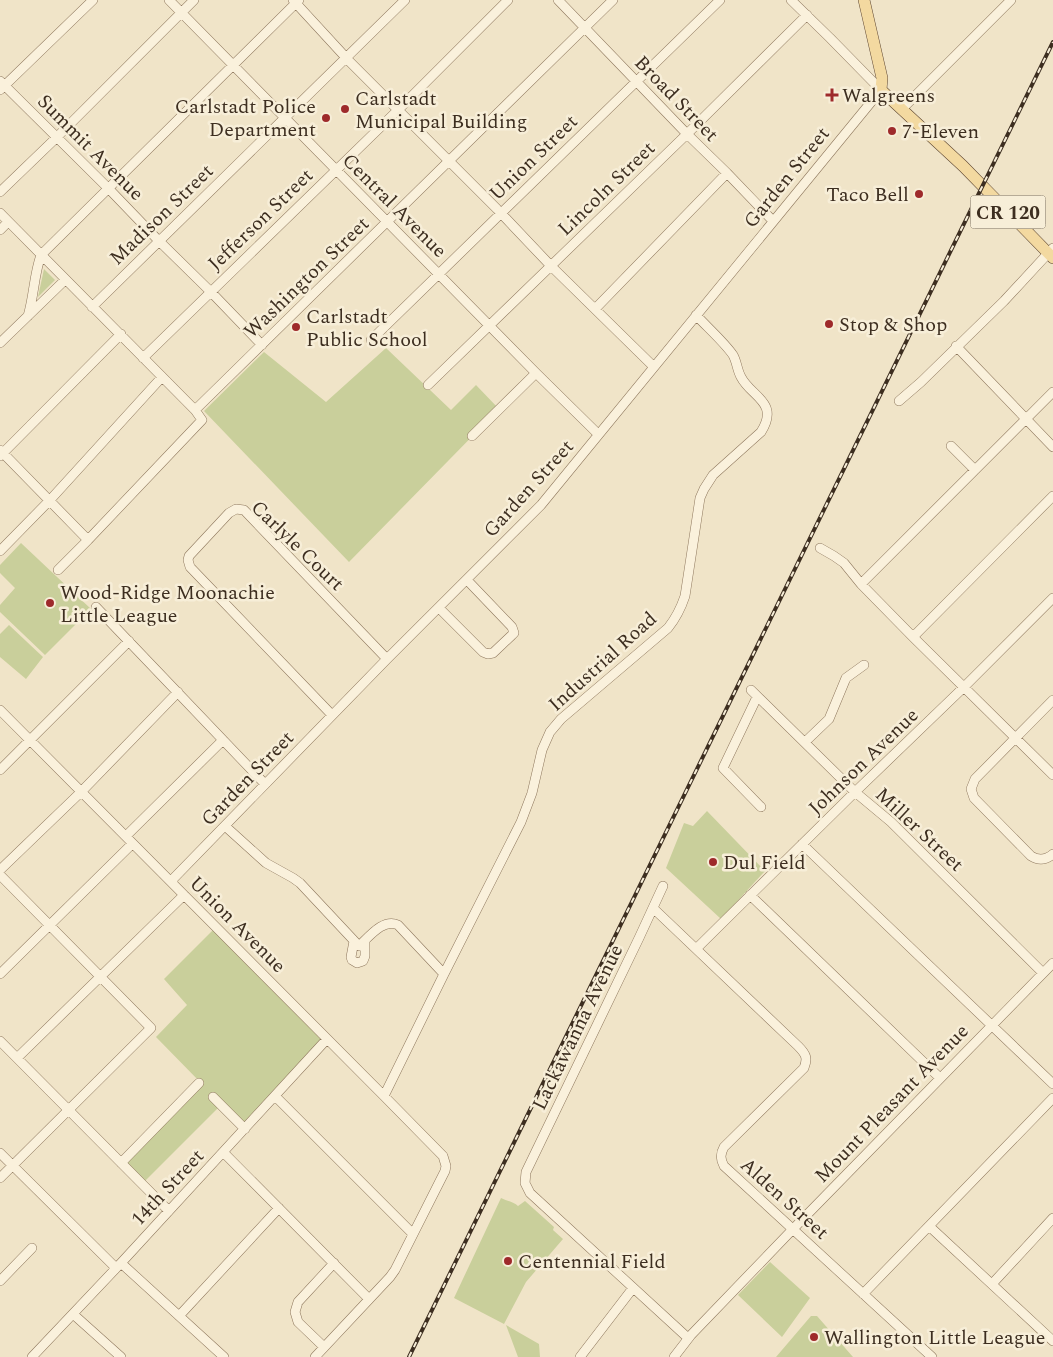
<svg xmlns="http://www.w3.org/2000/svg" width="1053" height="1357" viewBox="0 0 1053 1357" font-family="Spectral,serif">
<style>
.green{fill:#c9cf9b}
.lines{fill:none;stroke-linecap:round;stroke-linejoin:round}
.minor-casing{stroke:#8d765c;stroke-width:10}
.major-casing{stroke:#5b4430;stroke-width:12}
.minor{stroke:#faf1dc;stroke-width:9}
.major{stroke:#f3d9a0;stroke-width:11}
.rail-casing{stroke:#3d2e20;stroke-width:4}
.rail{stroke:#f7eed8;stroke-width:2;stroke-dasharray:5.5;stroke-linecap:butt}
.poi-dot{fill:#9e2a2b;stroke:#f7eed8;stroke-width:2}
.labels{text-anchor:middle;stroke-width:5;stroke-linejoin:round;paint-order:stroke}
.shield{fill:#f7eed8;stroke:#756857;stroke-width:1}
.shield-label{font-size:19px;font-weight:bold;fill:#3d2e20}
.poi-label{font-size:20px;fill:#3d2e20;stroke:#f7eed8;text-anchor:start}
.street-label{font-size:20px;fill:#3d2e20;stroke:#f7eed8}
</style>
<rect width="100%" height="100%" fill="#f0e4c8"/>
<!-- green -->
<path class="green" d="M44,269L55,280L38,297Z
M386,348L451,410L476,385L499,409L349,562L204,411L264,352L326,402Z
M21,543L91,609L45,655L0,612V605L15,588L0,573V565Z
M9,625L43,657L26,679L0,657V634Z
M707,811L765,871L721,919L666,868L684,823L693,826Z
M215,928L327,1043L243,1130L221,1105L141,1185L119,1163L201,1083L156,1037L187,1005L164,979Z
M501,1198C507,1201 514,1202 518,1206L525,1201L554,1227L553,1230L563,1239L526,1282L504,1324L454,1298Z
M770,1262L810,1298L782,1337L738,1295Z
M811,1316H817L853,1357H776Z
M506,1325L539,1344L540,1357H518Z"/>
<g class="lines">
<!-- minor casing -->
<g class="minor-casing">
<path id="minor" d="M169,0L536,373L598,434
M293,0L350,62L497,209L551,266L654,367
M558,0L687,134L727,173L773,221
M0,81L109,189L159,241L211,292L262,345
M0,90L93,0
M902,109L1011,0
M0,192L56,138L194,0
M0,213L195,410L202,420L88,540L58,570
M0,230L8,222
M92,307L405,0
M595,309L727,173
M28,316C34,296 34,274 41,255L299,0
M371,340L720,0
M0,343L65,280
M956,346L1053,447
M143,358L398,110L508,0
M428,385L687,134L807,15
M899,401L921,382L1004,301L1053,248
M195,410L613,0
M472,436L536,373
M951,446L975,470
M0,450L88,540
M0,456L121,334
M820,548L834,556L844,563L861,584L913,637L1053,775
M0,551L50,500L162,377
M861,584L1053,392
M96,607L265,784
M439,608L483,652L488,654L493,653L512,635L514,633L512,627L467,580
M913,637L1053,496
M751,690L855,792L891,822L1043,973
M757,697L723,768L761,807
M1053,700L975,779L971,789L974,798L1031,856C1039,861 1046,860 1053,854
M0,710L384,1096L443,1156L446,1166L445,1171L395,1270L390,1277L315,1357
M332,715L190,567L188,560L189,556L229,513L236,509L244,510L387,659
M805,742L829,719L846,678L864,665
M0,770L129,641
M225,826L266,863L293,878L300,883L359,946C369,937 383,918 398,925L444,974
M126,836L223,740
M802,844L1053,1084
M0,870L81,792L178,692
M0,875L151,1028L0,1178
M171,881L387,659L541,505L881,90L830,38L791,0
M663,886L639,938L526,1172L525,1183L530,1193L688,1338
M750,895L940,1078
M653,908L798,1046C806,1054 808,1058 804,1068L724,1147C720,1154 720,1159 724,1166L932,1357
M354,941L351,957L352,960L357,963L363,961L365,956V941
M697,948L855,792L964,687L1053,598
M0,974L132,844
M0,1041L169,1211
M17,1058L184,895
M275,1096L413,1234
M384,1096L444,974L521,822L532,793L542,750L550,732L561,719L668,628C676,618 681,608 685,596L700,498L704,489L713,475L761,432C780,402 751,397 741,377C737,370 737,362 733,355C724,342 707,327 696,315
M213,1097L245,1129
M223,1152L369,1299
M0,1153L116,1268
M121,1163L199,1083
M929,1226L1053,1341
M121,1263L224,1357
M0,1281L32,1248
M992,1284L1053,1218
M863,1294L1053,1098
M73,1314L121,1357
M179,1316L279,1208
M324,1347L298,1322L295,1312L298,1302L334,1263
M32,1357L121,1263L327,1039
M580,1357L633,1288
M674,1357L691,1335L793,1229L1053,963"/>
</g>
<!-- major casing -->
<g class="major-casing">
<path id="major" d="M864,0L882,78L881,90L963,166L1053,258"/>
</g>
<!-- minor -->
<use href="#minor" class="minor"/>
<!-- major -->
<use href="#major" class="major"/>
<!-- rail casing -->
<g class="rail-casing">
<path id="rail" d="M409,1357L1053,42"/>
</g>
<!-- rail -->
<use href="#rail" class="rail"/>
</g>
<!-- markers -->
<g class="poi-dot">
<path d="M829.5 87.5h5v5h5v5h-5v5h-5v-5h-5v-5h5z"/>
<circle cx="345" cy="109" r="5"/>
<circle cx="326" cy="118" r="5"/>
<circle cx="892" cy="131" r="5"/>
<circle cx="919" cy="194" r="5"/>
<circle cx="829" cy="324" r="5"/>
<circle cx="296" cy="327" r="5"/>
<circle cx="50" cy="603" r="5"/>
<circle cx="713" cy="862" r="5"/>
<circle cx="508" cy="1261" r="5"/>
<circle cx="814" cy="1337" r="5"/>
</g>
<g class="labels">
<!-- shield labels -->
<rect class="shield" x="970.5" y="195.5" width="75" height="33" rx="4"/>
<g class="shield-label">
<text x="1008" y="219">CR 120</text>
</g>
<!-- poi labels -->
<g class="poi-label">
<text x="842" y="102">Walgreens</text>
<text x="355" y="105">Carlstadt<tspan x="355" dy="23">Municipal Building</tspan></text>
<text x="316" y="113" text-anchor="end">Carlstadt Police<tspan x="316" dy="23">Department</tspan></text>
<text x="902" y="138">7-Eleven</text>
<text x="909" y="201" text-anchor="end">Taco Bell</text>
<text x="306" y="323">Carlstadt<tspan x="306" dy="23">Public School</tspan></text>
<text x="839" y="331">Stop &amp; Shop</text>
<text x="60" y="599">Wood-Ridge Moonachie<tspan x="60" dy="23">Little League</tspan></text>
<text x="723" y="869">Dul Field</text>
<text x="518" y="1268">Centennial Field</text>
<text x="824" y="1344">Wallington Little League</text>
</g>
<!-- street labels -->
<g class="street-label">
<text transform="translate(677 98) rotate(46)" y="7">Broad Street</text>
<text transform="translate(91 147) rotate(45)" y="7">Summit Avenue</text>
<text transform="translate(533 157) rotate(-44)" y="7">Union Street</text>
<text transform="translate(786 177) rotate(-51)" y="7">Garden Street</text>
<text transform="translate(606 188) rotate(-44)" y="7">Lincoln Street</text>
<text transform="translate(395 205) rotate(45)" y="7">Central Avenue</text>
<text transform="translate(161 214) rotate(-44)" y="7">Madison Street</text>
<text transform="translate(260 219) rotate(-44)" y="7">Jefferson Street</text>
<text transform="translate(306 277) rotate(-44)" y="7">Washington Street</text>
<text transform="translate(528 488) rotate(-48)" y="7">Garden Street</text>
<text transform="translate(298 545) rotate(44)" y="7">Carlyle Court</text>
<text transform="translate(602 661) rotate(-42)" y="7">Industrial Road</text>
<text transform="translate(863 761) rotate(-44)" y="7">Johnson Avenue</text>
<text transform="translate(247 778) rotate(-46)" y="7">Garden Street</text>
<text transform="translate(920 829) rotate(43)" y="7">Miller Street</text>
<text transform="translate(238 924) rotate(45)" y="7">Union Avenue</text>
<text transform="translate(577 1027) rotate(-64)" y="7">Lackawanna Avenue</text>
<text transform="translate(891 1103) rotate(-46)" y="7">Mount Pleasant Avenue</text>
<text transform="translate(167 1187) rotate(-47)" y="7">14th Street</text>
<text transform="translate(785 1198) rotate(42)" y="7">Alden Street</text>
</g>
</g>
</svg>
